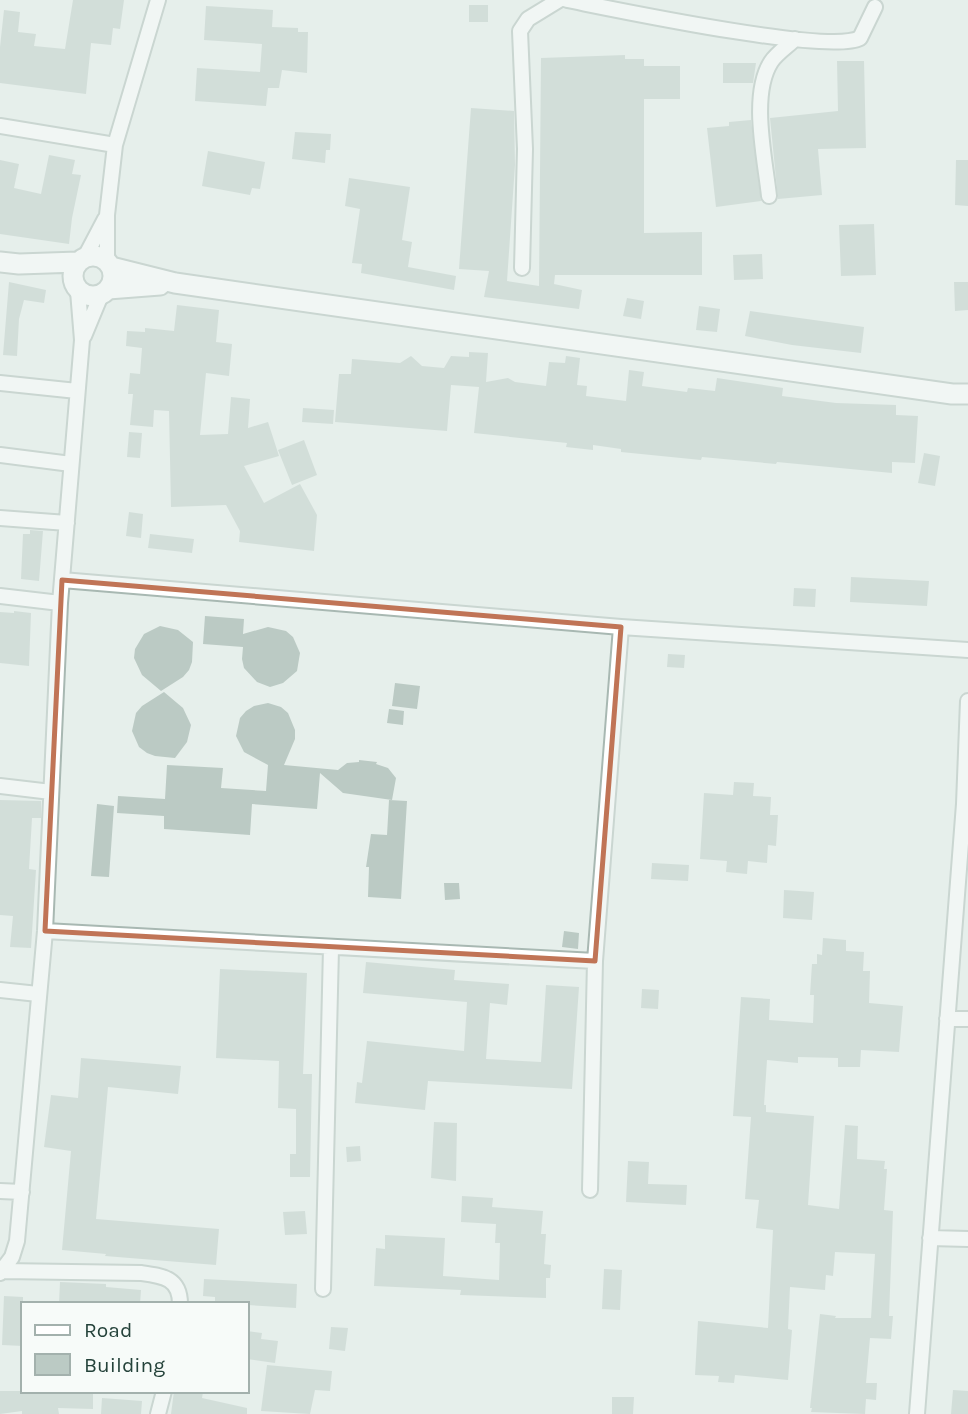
<svg xmlns="http://www.w3.org/2000/svg" width="968" height="1414" viewBox="0 0 968 1414" font-family="Karla,sans-serif">
<style>
.building{fill:#bbcac4}
.lines{fill:none;stroke-linecap:round;stroke-linejoin:round}
.minor-casing{stroke:#a8b8b2;stroke-width:18}
.tertiary-casing{stroke:#a8b8b2;stroke-width:23}
.minor{stroke:#fff;stroke-width:14}
.tertiary{stroke:#fff;stroke-width:19}
.marked{fill:none;stroke:#c07456;stroke-width:5;stroke-linejoin:round}
</style>
<rect width="100%" height="100%" fill="#e6efeb"/>
<!-- building -->
<path class="building" d="M73,0H124L120,29L113,28L111,45L91,43L86,94L0,83V47L4,10L20,12L18,32L36,34L34,46L65,49Z
M469,5H488V22H469Z
M206,6L273,10L272,27L298,28V32H308L307,73L282,70L279,88H268L266,106L195,101L197,68L260,72L262,44L204,40Z
M625,55V59H644V66H680V99H644V233L702,232V275H555L554,284L582,290L579,309L484,297L489,271L459,269L471,108L514,111L515,165L507,281L539,286L541,58Z
M837,61H864L866,148L818,149L822,195L778,199L770,118L838,111Z
M723,63H756L753,83H723Z
M751,120L761,201L716,207L707,128L729,126V122Z
M295,132L331,134L330,150H326L325,163L292,159Z
M208,151L265,162L260,189L252,188L250,195L202,186Z
M49,155L75,160L72,174L81,175L72,218L69,244L0,234V160L19,164L14,188L41,194Z
M956,160H968V206L955,205Z
M349,178L410,187L402,240L412,242L408,267L456,276L454,290L361,273L362,264L352,263L360,209L345,206Z
M874,224L876,275L841,276L839,225Z
M762,254L763,279L734,280L733,255Z
M9,282L46,290L44,303L24,300L19,319L17,356L3,355Z
M954,282H968V310L955,311Z
M627,298L644,301L641,319L623,316Z
M177,305L219,310L216,342L232,344L229,376L206,373L200,435L228,434L231,397L250,399L248,428L268,422L279,456L244,466L264,503L300,484L317,515L314,551L239,542L240,531L226,505L171,507L169,411L154,410L153,427L130,425L133,394H128L130,373L140,374L142,348L126,346L127,331L145,332V328L174,331Z
M699,306L720,309L717,332L696,330Z
M750,311L864,327L861,353L792,345L745,336Z
M469,352L488,353L486,382L508,378L515,382L546,386L549,362L565,363L566,356L580,358L577,385L587,386L586,396L626,401L629,370L644,372L642,386L687,392L688,388L715,391L717,378L783,388L782,396L836,403L896,405V415L918,416L915,463L892,462V473L777,462L776,464L702,457L701,460L621,452V449L593,445V450L566,447L567,443L474,433L479,387L451,385L447,431L335,422L339,374H351L352,359L400,363L411,356L422,366L444,368L451,356L469,357Z
M303,408L334,410L333,424L302,422Z
M129,432L142,433L140,458L127,457Z
M304,440L317,475L292,485L278,450Z
M924,453L940,456L935,486L918,483Z
M129,512L143,514L141,538L126,536Z
M30,530L43,531L39,581L21,579L23,534H30Z
M150,534L194,539L192,553L148,548Z
M851,577L929,581L927,606L850,602Z
M794,588L816,589L815,607L793,606Z
M14,611L31,613L29,666L0,663V612L14,613Z
M205,616L244,619L243,634L268,627L286,631L293,637L300,653L297,671L283,683L270,687L257,682L244,668L242,659L243,647L203,644Z
M160,626L178,630L193,642L192,662L189,670L183,677L161,691L142,675L134,658L135,649L144,634Z
M668,654L685,655L684,668L667,667Z
M395,683L420,686L417,709L392,706Z
M164,692L183,708L191,725L187,742L175,758L155,756L147,753L139,747L132,731L136,713L142,706Z
M268,703L281,707L288,713L295,730V739L284,765L338,770L347,763L359,762V760L377,762L376,764L388,768L396,778L392,800L343,793L320,773L317,809L252,804L250,835L164,829V816L117,813L118,796L165,799L167,765L223,768L221,788L266,791L268,765L244,752L236,736L240,718L246,711L254,706Z
M389,709L404,711L403,725L387,723Z
M734,782L754,783L753,796L771,797L770,815H778L776,846L768,845L767,863L748,861L747,874L726,872L727,861L700,859L704,793L733,795Z
M0,800L41,801V818H32L29,869L36,870L31,948L10,947L13,916L0,915Z
M389,800L407,801L401,899L368,897L369,867H366L371,834L387,835Z
M97,804L114,806L109,877L91,876Z
M652,863L689,865L688,881L651,879Z
M444,883H459L460,899L445,900Z
M784,890L814,892L812,920L783,918Z
M564,931L579,933L578,949L562,947Z
M823,938L846,940V951L864,952L863,971H870L869,1003L903,1006L899,1052L861,1050L860,1067H838V1058L798,1057V1063L767,1060L764,1105H766V1112L814,1116L808,1205L839,1209L845,1125L858,1126L857,1159L885,1161L884,1169H887L884,1210L893,1211L889,1316H893L891,1339L870,1338L866,1383H877L876,1400L866,1399L865,1414L811,1412L812,1408H810L820,1314L836,1316L835,1318H871L875,1254L835,1252L833,1276L826,1275L825,1290L790,1287L788,1329L792,1330L788,1380L735,1375L734,1383L718,1382L719,1376L695,1375L698,1321L768,1328L773,1230L756,1228L759,1200L745,1199L751,1117L733,1116L741,997L770,999L769,1020L813,1023L814,995H810L812,964H817V954L822,955Z
M366,962L455,970L454,980L509,984L507,1005L490,1003L486,1059L541,1062L546,985L579,987L572,1089L428,1081L425,1110L355,1103L357,1082L362,1083L367,1041L464,1051L467,1002L363,993Z
M220,969L307,973L303,1074H312L310,1177H290V1154H296V1109L278,1108L279,1061L216,1058Z
M642,989L659,990L658,1009L641,1008Z
M81,1058L181,1066L178,1094L108,1087L96,1219L219,1229L216,1265L105,1256L106,1254L62,1250L71,1151L44,1147L51,1095L78,1098Z
M434,1122L457,1123L456,1181L431,1178Z
M360,1146L361,1161L347,1162L346,1147Z
M628,1161L649,1162L648,1184L687,1185L686,1205L626,1202Z
M462,1196L493,1198L492,1207L543,1211L541,1234H546L544,1264L551,1265L550,1278H546V1298L460,1295L461,1290L374,1286L376,1248L385,1249V1235L445,1238L443,1276L499,1280L500,1243H495L496,1224L461,1222Z
M305,1211L307,1234L285,1235L283,1212Z
M604,1269L622,1270L620,1310L602,1309Z
M204,1279L297,1284L296,1308L215,1303V1297L203,1296Z
M60,1282L106,1284V1287L141,1290L140,1304L84,1301V1304H59Z
M4,1296L23,1297V1346L2,1345Z
M331,1327L348,1328L345,1351L329,1349Z
M247,1331L262,1333L261,1339L278,1341L275,1363L247,1359Z
M267,1365L332,1371L330,1391L315,1390L310,1414L261,1411Z
M953,1390L968,1391V1414H951Z
M0,1391H93V1409L58,1408L59,1414H22V1411L0,1414Z
M174,1391L203,1392L202,1398L247,1408V1414H171Z
M612,1397H634L633,1414H612Z
M102,1398L142,1401L141,1414H101Z"/>
<g class="lines">
<!-- minor casing -->
<g class="minor-casing">
<path id="minor" d="M567,0C613,9 829,55 860,38L875,7
M0,126L115,145
M769,196C765,158 750,95 771,62C777,53 788,46 795,39
M85,257L105,219
M107,262V215L115,145L158,0
M522,268L525,149L520,31L528,19L559,0
M84,336L101,295
M0,383L77,391
M0,455L71,464
M0,518L67,523
M62,580L621,627L968,650
M0,596L60,603
M0,786L51,792
M45,931L595,961
M0,990L38,994
M947,1019H968
M590,1190L595,961L621,627
M0,1191L22,1192
M930,1238L968,1239
M2,1271L141,1273C163,1276 180,1278 180,1304
M0,1273L12,1257L17,1241L45,931L60,603L82,340L78,291
M323,1289L331,948
M158,1414L164,1391
M917,1414L964,804L968,701"/>
</g>
<!-- tertiary casing -->
<g class="tertiary-casing">
<path id="tertiary" d="M73 276a20 20 0 1 1 40 0a20 20 0 1 1-40 0Z
M0,262L19,264L78,262
M111,267L175,283L952,394H968
M108,289L160,285"/>
</g>
<!-- minor -->
<use href="#minor" class="minor"/>
<!-- tertiary -->
<use href="#tertiary" class="tertiary"/>
</g>
<!-- marked area -->
<path d="M0 0H968V1414H0ZM62,580L621,627L595,961L45,931Z" fill="#e6efeb" fill-opacity=".55" fill-rule="evenodd"/>
<path class="marked" d="M62,580L621,627L595,961L45,931Z"/>
<!-- legend -->
<rect x="21" y="1302" width="228" height="91" fill="#f7fbf9" stroke="#a3b1ad" stroke-width="2"/>
<rect x="35" y="1325" width="35" height="10" fill="#ffffff" stroke="#a3b1ad" stroke-width="2"/>
<text x="84" y="1337" font-size="21" fill="#24423a">Road</text>
<rect x="35" y="1354" width="35" height="21" fill="#bbcac4" stroke="#a3b1ad" stroke-width="2"/>
<text x="84" y="1372" font-size="21" fill="#24423a">Building</text>
</svg>
